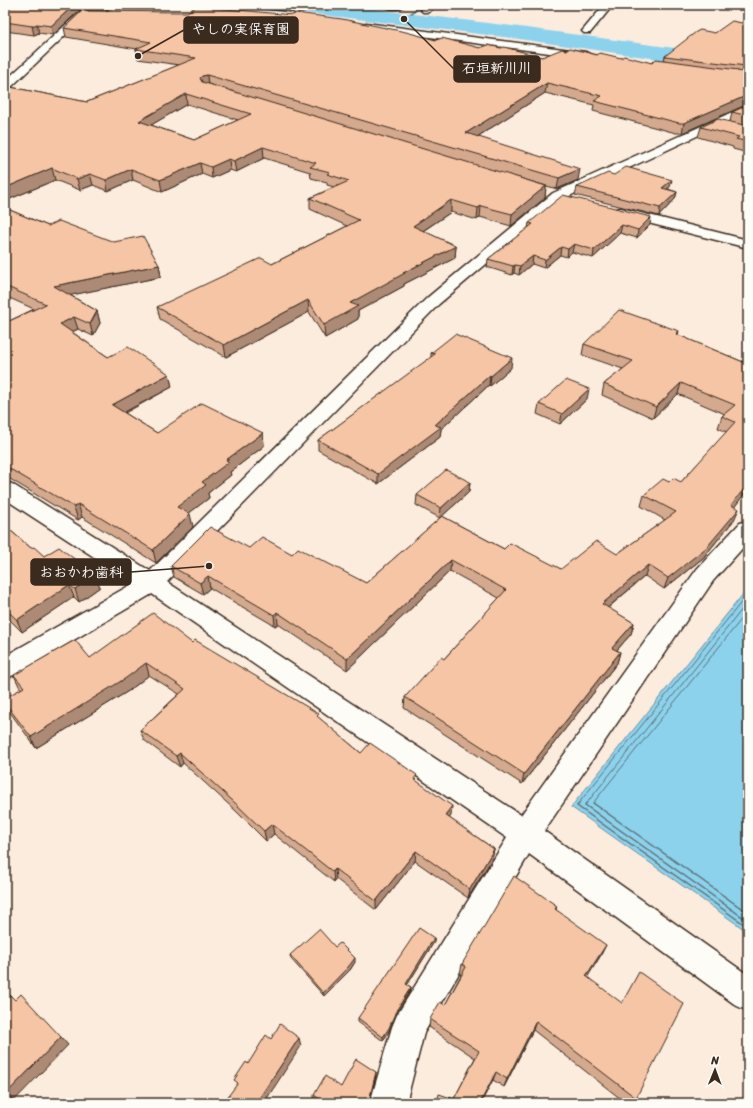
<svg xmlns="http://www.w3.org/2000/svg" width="753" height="1108" viewBox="0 0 753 1108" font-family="Sriracha,'Klee One',sans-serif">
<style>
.water{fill:#8cd2ed;stroke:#6c8f9a}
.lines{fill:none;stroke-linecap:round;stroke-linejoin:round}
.shore-far1{stroke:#5b6d71;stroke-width:1}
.shore{stroke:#5b6d71;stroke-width:1.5}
.stream{fill:#6c8f9a;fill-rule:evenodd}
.river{fill:#8cd2ed;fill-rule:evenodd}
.minor-casing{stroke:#3b2a1e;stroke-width:3}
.minor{fill:#fdfcf7;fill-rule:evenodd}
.wall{fill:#d4a98e;stroke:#3b2a1e;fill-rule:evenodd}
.shaded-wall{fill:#ac8a74;stroke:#3b2a1e}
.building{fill:#f6c5a5;stroke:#3b2a1e;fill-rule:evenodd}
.leader{fill:none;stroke:#3b2a1e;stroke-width:1.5}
.callout-dot{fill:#3b2a1e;stroke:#fdfcf7;stroke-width:1.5}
.callout{fill:#3b2a1e;stroke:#3b2a1e;stroke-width:1.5}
.callout-label{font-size:14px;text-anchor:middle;font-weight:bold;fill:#fff}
</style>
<rect width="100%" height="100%" fill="#fbecde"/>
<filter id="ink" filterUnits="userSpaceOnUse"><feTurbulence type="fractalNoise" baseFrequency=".025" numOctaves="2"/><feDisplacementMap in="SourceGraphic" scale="8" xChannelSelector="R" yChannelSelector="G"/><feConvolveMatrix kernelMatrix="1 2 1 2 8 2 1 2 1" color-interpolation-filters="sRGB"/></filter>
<g filter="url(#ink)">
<!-- water -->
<path class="water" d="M748,588V932L571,807Z"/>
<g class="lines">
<!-- shore-far1 -->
<path class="shore-far1" d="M578,804L748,594
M586,804L748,602
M595,804L593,803L748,611"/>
<!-- shore -->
<path class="shore" d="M579,803L577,806L748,927
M586,803L585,805L748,921
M593,803L748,913"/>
<!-- stream -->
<path class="stream" d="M420,5H424L405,20H403V18Z"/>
<!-- river -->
<path class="river" d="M281,5H340L512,26L748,58V72L512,38L291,11L284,9Z"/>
<!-- minor casing -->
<g class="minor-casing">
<path id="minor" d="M84,5H93L95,7L9,89L5,90V81L85,7Z
M202,5H227L292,13L297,16L292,19L206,8Z
M384,5H405C400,10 389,10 384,5Z
M427,5H436L429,12H423L421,10Z
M604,5H613L590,33H584L582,31L584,29Z
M366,23L586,52L591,55L586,58L363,28L361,26Z
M748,105V112L563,199L439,304L167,582L521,815L697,569L740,523L748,521V542L713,581L544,831L748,975V1011L737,1006L529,854L424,1033L406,1103H370L392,1027L397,1015L507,838L152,594L14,675L5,678V656L134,583L5,499V482L12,484L150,571L427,298L553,193Z
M621,208L748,240V248L616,215L614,212L616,209Z"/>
</g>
<!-- minor -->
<use href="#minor" class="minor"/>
</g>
<!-- wall -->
<path class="wall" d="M5,5H83V7L53,35L39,33L34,35L5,31Z
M88,5H116L105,11L436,40L480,48H501L542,57L567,50L652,63L664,60L665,56L715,33L742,23L748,18V68L744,72L748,76V78L746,84L682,133H676L593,111L594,105L545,93L477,137L578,180L557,189L508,175L546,186L545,198L511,226L480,217L477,220L451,212L423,231L456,246L455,258L404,284V286L358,311V319L325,338L309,312L226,357L160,319L157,307L272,264L347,226L310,209V198L334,187L327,185V182L311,178L310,172L264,158L236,172L230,170L212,178L202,174L162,192L133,180L108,191L93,185L80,190L55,180L5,201V86L87,102L179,65L138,59L136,49H137L66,37L64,28ZM187,104L238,120L194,140L151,125Z
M561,5H597L593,9Z
M748,105V153L733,149V147L698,137L701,127L730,122L732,112Z
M577,187H670L668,189L677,192L675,199L659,216L575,195Z
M5,208L48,226L159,265L161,277L70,295L97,311L100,323L93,336L78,329L72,332L108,357L169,374L172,387L125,413L157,433H263L264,446L230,472L231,475L208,493L209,498L189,513L193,527L156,563L82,517L78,520L5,476V323L34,309L5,296Z
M529,223L650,225L637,238L620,233L593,258L572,252L567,257L560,255L544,268L532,264L519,275L514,273L512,275L487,267L488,259L528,228Z
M679,331L678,335L748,364V489L734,507V520L703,558L664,589L645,576L608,608L634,623L631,634L617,650L620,652L617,663L522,784L404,708L405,697L444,659L499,598L450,571L347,670L278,624L275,626L210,588L203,594L174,577L171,566L249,548L292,554L366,583L440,518L416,505L417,495L470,482L469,492L442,516L504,549L561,569L617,554L665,520L641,506L644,495L669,482H681L727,432L718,428L722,416L725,414L678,394L653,418L602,395L604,384L623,369L582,355L584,344Z
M431,353L511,368L490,386L489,385L441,429L440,437L378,484L318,450V440L431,358Z
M587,399L560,424L537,414L539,404Z
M5,526L31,548L44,556L95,575L100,587L79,602L74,597L22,632L5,615Z
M192,643L319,718L361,753L416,780L451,816L449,818L494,849L492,859L468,898L415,861L376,910L336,879L334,882L274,834L266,841L236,811L183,763L180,767L144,740L140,730L179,694L149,675L130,690L36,748L9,711L5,704V698L21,689L19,686L14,675L90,658Z
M557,906L556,910L601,955L587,977L636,1098L632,1103H626L533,1030L504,1087L493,1080L454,1099L475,1058L429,1027L430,1019L445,1005L461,975L460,974L462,964Z
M434,938V942L407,985L411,987L410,991L396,1014L389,1031L383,1041L358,1022V1018Z
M335,947L355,962L350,970L324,996L291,959L290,955Z
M376,1075L370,1101L384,1103H321L314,1099V1095L341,1087Z"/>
<!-- shaded-wall -->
<path class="shaded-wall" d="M74,5H83V7L53,35L51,26Z
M97,5H116L88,19L86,11Z
M593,5H597L593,9Z
M37,24L39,33L34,35L32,26Z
M748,64V68L744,72L746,66Z
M5,70H6L8,75L5,76Z
M207,75L208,85L204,86L200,78L202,76Z
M748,76L747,83L742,94L745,84Z
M547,83L545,93L466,144V133Z
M186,94L187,104L141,131L139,121Z
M748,95V104L682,133L684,123Z
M263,147L264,158L236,172L234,161Z
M229,159L230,170L212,178L211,167Z
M200,163L202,174L162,192L160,180Z
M52,168L55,180L5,201V188Z
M131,169L133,180L108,191L106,180Z
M580,169L578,180L557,189L559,178Z
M90,174L93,185L80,190L77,179Z
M672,180L670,187L660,195L662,188Z
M546,186L545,198L511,226L512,214Z
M677,192L675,199L659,216L660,208Z
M451,200V212L412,238L413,226Z
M481,206L480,217L477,220L478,208Z
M651,217L650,225L637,238L638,230Z
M622,225L620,233L593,258L594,250Z
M574,244L572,252L567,257L568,249Z
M456,246L455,258L404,284V286L358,311V319L325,338L324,325L350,303L403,273Z
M561,247L560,255L544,268L545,260Z
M533,256L532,264L519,275L520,266Z
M159,265L161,277L57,298L54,286Z
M515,265L514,273L512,275L513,266Z
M308,300L309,312L226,357L224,345Z
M97,311L100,323L93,336L90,324Z
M74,317L78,329L63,336L60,324Z
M512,358L511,368L490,386L491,376Z
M169,374L172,387L115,417L112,405Z
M490,375L489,385L441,429L440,437L378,484V474L435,425Z
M681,383L678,394L653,418L656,407Z
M589,389L587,399L560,424L562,414Z
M263,433L264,446L230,472L231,475L208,493L209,498L180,520L177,507L202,482L226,460Z
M470,482L469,492L440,518L441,508Z
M748,484V489L727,517L731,505Z
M78,504L82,517L78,520L74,507Z
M739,509L734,520L703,558L664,589L668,578Z
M190,514L193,527L156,563L153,550Z
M451,560L450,571L347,670V659Z
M648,565L645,576L599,615L602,604Z
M95,575L100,587L79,602L75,589Z
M208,576L210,588L203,594L200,583Z
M69,585L74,597L22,632L17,620Z
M277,612L278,624L275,626L274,615Z
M634,623L631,634L609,659L612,648Z
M620,652L617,663L522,784L524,774Z
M146,663L149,675L130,690L36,748L31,737Z
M180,753L183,763L180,767L176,756Z
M452,806L451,816L443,826L445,815Z
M272,824L274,834L266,841L264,831Z
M494,849L492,859L468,898L470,889Z
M416,851L415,861L376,910V901Z
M335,869L336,879L334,882L333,872Z
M434,938V942L406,987V984Z
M606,945L601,955L582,986L586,976Z
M355,958V962L350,970L324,996L323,993Z
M411,987L410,991L396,1014L389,1031L383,1041V1037L396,1011Z
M536,1021L533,1030L504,1087L507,1079Z
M61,1037L68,1045L12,1103H5V1095Z
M299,1038L301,1046L264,1103H256Z
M376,1072V1075L369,1103V1101Z
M496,1072L493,1080L481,1103H480Z"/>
<!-- building -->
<path class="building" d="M5,5H74L51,26L37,24L32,26L5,22Z
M88,5H97L86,11L187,12L196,7H203L293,15L296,13L342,19L406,32L436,40L442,38L480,48L488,45L501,48L504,47L542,57L562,49L567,50L570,48L597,55L600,53L621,58L624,56L652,63L656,59L738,70L737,71L748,73V76L745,84L748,85V95L684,123H679L594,101L602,96L547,83L466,133L580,169L559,178L207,75L202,76L200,78L202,82L546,186L512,214L481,206L478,208L451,200L413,226L456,246L403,273H405L350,303L358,306L324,325L308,300L224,345L157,307L261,258L272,264L359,220L310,198L349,181L327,174L330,172L310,167L316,163L263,147L234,161L229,159L211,167L200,163L160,180L131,169L106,180L90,174L77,179L52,168L5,188V86L87,102L196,58L136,49L151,42L64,28ZM186,94L251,114L194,140L139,121Z
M748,18V64L746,66L665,56L696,32L700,30L715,33L732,21L742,23Z
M748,105V116L732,112Z
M718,119L748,126V142L736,139L739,137L701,127Z
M626,167L672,180L662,188L677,192L660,208L577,187L608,173L614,175Z
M563,195L651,217L638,230L622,225L594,250L574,244L568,249L561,247L545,260L533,256L520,266L515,265L513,266L488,259L533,224L529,223Z
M5,208L48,226L59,221L114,242L143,236L159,265L54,286L97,311L90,324L74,317L60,324L108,357L128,347L169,374L112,405L157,433L202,403L263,433L226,460L229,462L202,482L206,485L177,507L190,514L153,550L78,504L74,507L5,466V323L46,304L5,286Z
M619,310L679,331L676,334L748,364V484L731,505L739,509L707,547L668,578L648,565L602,604L634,623L612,648L620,652L524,774L405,697L441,657L444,659L506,590L451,560L347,659L277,612L274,615L208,576L200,583L171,566L210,527L249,548L262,537L292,554L298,548L366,583L442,516L504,549L510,543L561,569L596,541L617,554L676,512L644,495L663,479L669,482L673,478L681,482L735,422L722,416L735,405L681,383L656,407L604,384L633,361L584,344Z
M455,334L512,358L491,376L490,375L435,425L441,427L378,474L318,440L435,354L431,353Z
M566,380L589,389L562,414L539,404Z
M446,470L470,482L441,508L417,495Z
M5,526L31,548L34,547L44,556L59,547L95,575L75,589L69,585L17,620L5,608Z
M153,613L192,643L195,640L319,714L317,716L361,753L370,743L417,775L414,779L452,806L445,815L494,849L470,889L416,851L376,901L335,869L333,872L272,824L264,831L233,801L180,753L176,756L140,730L185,689L146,663L126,678L31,737L5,703V698L24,687L14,675L75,640L90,658Z
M514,876L557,906L555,909L606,945L586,976L622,1003L639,972L684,1004L636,1098L536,1021L507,1079L496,1072L480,1103H437L439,1094L454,1099L479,1051L430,1019L440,1002L445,1005L466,967L462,964Z
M419,928L434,938L406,984L411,987L396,1011L389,1028L383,1037L358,1018Z
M319,929L335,947L340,943L355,958L349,966L323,993L290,955Z
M5,990L15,1000L21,994L61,1037L5,1095Z
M280,1024L299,1038L256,1103H223L238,1083L234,1080L246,1062L248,1064L266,1035L271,1039Z
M356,1059L376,1072L369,1101H384L383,1103H325L314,1095L325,1076L341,1087Z
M415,1099L426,1103H413Z"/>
</g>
<!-- callouts -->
<path class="leader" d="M138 56L184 30M404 19L454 69M209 566L131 572"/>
<g class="callout-dot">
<circle cx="138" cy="56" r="4"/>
<circle cx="404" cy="19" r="4"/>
<circle cx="209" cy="566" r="4"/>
</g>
<g class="callout">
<rect x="184" y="17" width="114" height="26" rx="4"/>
<rect x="454" y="56" width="86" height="26" rx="4"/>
<rect x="31" y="559" width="100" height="26" rx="4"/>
</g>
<g class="callout-label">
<text x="241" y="34">やしの実保育園</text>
<text x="497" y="73">石垣新川川</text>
<text x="81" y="577">おおかわ歯科</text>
</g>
<!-- margin -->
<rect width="753" height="1108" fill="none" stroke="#fdfcf7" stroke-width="20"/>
<rect x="10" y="10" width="733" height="1088" fill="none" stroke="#3b2a1e" stroke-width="1.5" filter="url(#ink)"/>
<!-- north arrow -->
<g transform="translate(715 1070) rotate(1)" stroke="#fdfcf7" stroke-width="3" paint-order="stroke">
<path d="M0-3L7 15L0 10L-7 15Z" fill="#3b2a1e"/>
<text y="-6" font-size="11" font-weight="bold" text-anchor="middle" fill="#3b2a1e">N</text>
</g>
</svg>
